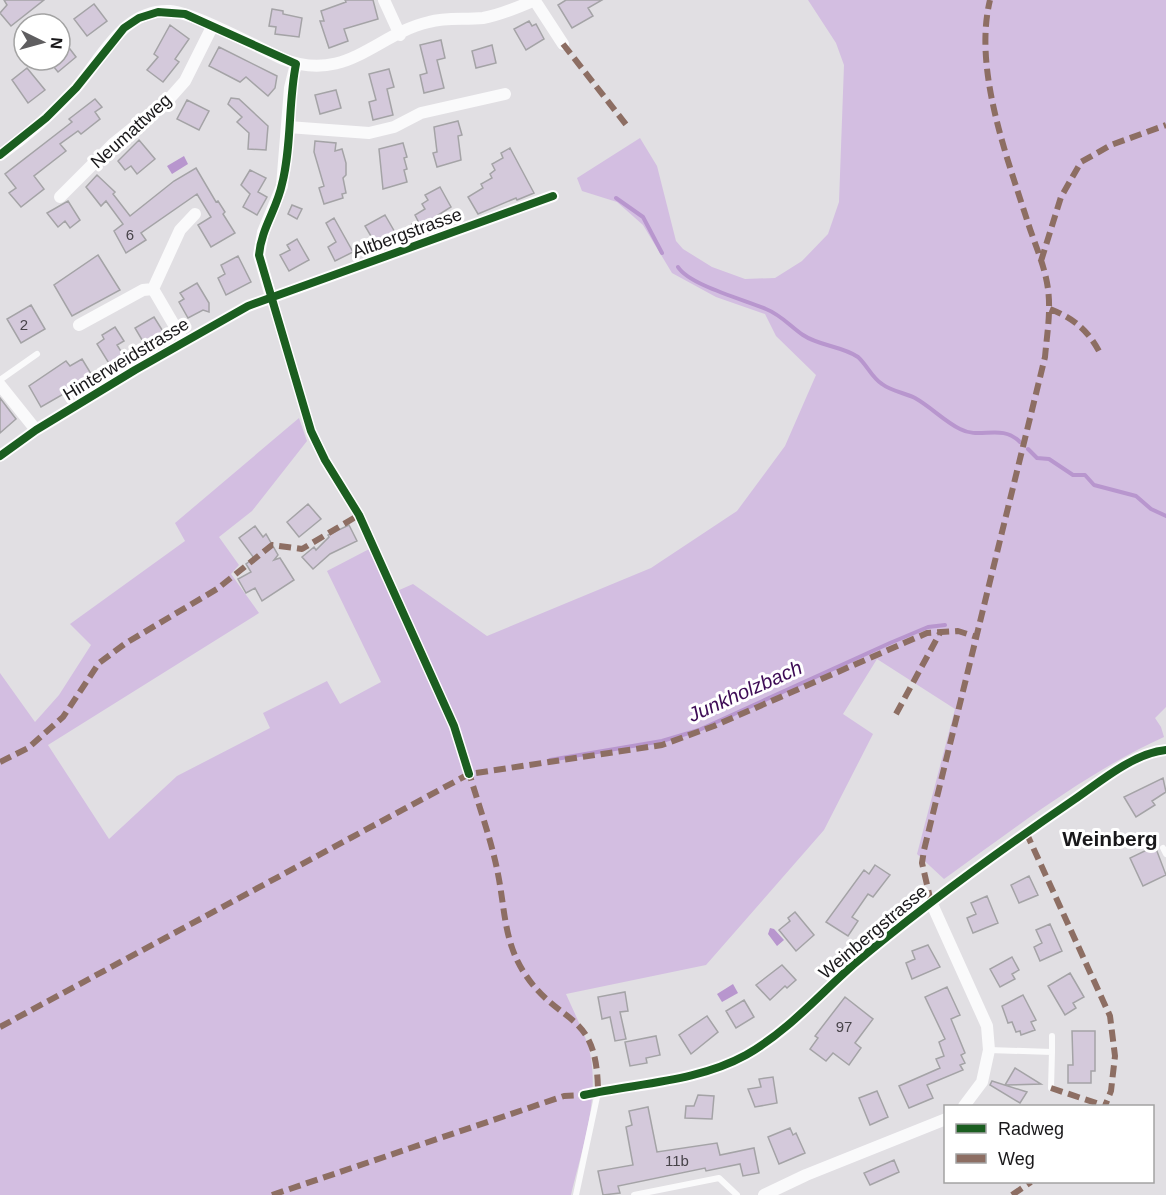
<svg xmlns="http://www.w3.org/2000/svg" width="1166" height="1195" viewBox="0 0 1166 1195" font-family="Helvetica,sans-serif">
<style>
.green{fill:#d3bee1}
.water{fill:#b896ce}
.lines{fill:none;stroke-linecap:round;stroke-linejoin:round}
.stream{stroke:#b896ce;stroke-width:4}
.building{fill:#d4c9db;stroke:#a4a3a6;stroke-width:1.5}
.lane{stroke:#fafafb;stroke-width:6}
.street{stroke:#fafafb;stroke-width:12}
.quiet{stroke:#8d6e63;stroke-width:6;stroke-dasharray:12 6;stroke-linecap:butt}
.cycleway-casing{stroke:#fff;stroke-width:11}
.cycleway{stroke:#1b5e20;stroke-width:8}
.labels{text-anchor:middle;stroke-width:6;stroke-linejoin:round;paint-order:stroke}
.number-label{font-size:15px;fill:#48444a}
.street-label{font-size:18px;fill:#19181a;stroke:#fff}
.water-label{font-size:20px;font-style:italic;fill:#3d0b55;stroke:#fff}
.quarter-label{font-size:21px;font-weight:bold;fill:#19181a;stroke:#fff}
</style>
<rect width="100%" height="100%" fill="#e1dfe3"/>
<!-- green -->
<path class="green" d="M808,0H1166V707L1155,718L1161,727L1164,737C1085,773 1014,829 944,879L917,854L955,709L877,659L843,714L873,734L824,830L706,965L566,994C573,1010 582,1028 588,1045C602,1094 582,1148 571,1195H0V673L35,722L59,695L91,645L70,624L185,541L175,523L299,418L307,441L252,511L219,537L239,565L231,574L259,613L48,745L109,839L177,776L270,728L263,713L327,681L340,704L381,682L327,571L375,546L397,591L413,584L487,636L651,568L737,511L785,446L816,375L776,336L765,314L716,297L672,273L643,225L617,202L582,191L577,178L640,138L657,166L676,241L683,249L712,267L745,279L775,278L802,261L828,234L839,202L844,65L836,43Z"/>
<!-- water -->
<path class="water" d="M184,156L188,164L172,174L167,166Z
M770,928L774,929L784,940L777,946L768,934Z
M733,984L738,993L722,1002L717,994Z"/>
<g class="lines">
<!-- stream -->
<path class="stream" d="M616,198L643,217L662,253
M678,267C689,285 745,300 766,309C781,315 790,326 803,335C819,346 842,346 858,357C867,365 872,378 882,384C891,391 905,393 915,398C931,407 944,421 960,429C980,440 1001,423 1020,442
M1028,449L1037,458L1049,459L1073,475H1085L1094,485L1136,496L1151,509L1166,516
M550,760L662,741L699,730L890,643L928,627L945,625"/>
</g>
<!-- building -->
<path class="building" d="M4,0H44L11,26L0,13L7,5Z
M345,0H373L378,19L344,29L348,41L329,48L320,21H324L321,11L346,2Z
M566,0H602L588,8L593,16L572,28L558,5Z
M94,4L107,21L87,36L74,19Z
M272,9L283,11V14L302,18L299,37L275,34L276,27L269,26Z
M529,21L532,26L536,24L544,39L526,50L514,29Z
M170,25L189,39L175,59L179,62L163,82L147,70L158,57L154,54Z
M60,36L76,57L58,72L48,60H60Z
M441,40L445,58L437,60L444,88L424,93L420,75L427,73L420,45Z
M492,45L496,63L476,68L472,51Z
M219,47L277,76L275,88L268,96L246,77L240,82L209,66Z
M27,68L45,90L28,103L12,80Z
M389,69L394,87L387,89L393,115L373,120L369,102L376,100L369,74Z
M336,90L341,108L320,114L315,95Z
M231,98L239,99L268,126L266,150L248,149L249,133L237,122L242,117L228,104Z
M95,99L102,107L95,112L100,119L81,134L78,131L60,144L66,151L34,176L44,189L21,207L9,193L16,188L5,174L72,122L69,119Z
M187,100L209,111L199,130L177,119Z
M458,121L462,135L458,136L461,160L437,167L433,153L437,152L434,127Z
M139,140L155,159L137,174L131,166L125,170L118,161Z
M315,141L336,143L335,151L342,149L346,163V175L343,178L346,193L342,194L343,198L324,204L319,188L324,186L314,152Z
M403,143L407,157L404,158L407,169L404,170L407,182L383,189L379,149Z
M510,148L534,193L517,200L516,198L478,214L468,197L483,188L481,184L492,178L490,174L495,170L492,164L503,158L501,153Z
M196,168L216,202L218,201L225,212L223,214L235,233L211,247L198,225L211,217L197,194L141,233L146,240L126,253L114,231L123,224L106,201L101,206L86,187L97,175L115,192L113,194L130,216L174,181Z
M250,170L266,178L258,192L267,197L257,215L243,207L250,194L241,185Z
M440,187L451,207L435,217L442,227L419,236L412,224L418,221L415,215L425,209L422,204L428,200L425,195Z
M68,201L80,220L70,228L65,221L58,227L47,213Z
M292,205L302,209L297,219L288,214Z
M385,215L400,241L388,247L383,238L375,243L365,226Z
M334,218L353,252L335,261L328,247L336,242L326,223Z
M297,239L309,260L289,271L280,255L290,250L287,245Z
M98,255L120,290L72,316L54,285Z
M238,256L251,282L226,295L218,278L225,274L221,265Z
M197,283L209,303V312L203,310L188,318L179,302L184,299L180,293Z
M31,305L45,329L21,343L7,319Z
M154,317L164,333L145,345L135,328Z
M115,327L124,341L117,345L124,356L110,365L97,344L104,339L102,335Z
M82,359L93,377L41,407L29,386L66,361L70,366Z
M0,398L16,419L0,433Z
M308,504L321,519L299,537L287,522Z
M349,525L357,541L330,554L313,569L302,557L314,547L316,550L329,537L328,535Z
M255,526L263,537L266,534L278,555L274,560L280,558L294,580L262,601L255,588L246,593L238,579L251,572L246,564L254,558L239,538Z
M1163,778L1166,792L1152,801L1155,805L1136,817L1124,797Z
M1155,846L1166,875L1143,886L1130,858Z
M875,865L890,875L873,897L868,894L852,917L858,921L848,936L826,922L864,870L869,874Z
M1029,876L1038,895L1019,903L1011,885Z
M987,896L998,923L973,933L967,918L976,914L971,903Z
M795,912L814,935L796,951L779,930L790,921L788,918Z
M1050,924L1062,951L1040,961L1034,947L1042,943L1036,930Z
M928,945L940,967L912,979L906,963L915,959L912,951Z
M1012,957L1019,970L1012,974L1015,979L1000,987L990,969Z
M782,965L796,980L787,988L785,986L770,1000L756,985Z
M1070,973L1084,997L1073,1003L1076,1008L1065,1015L1048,986Z
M947,987L960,1015L951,1019L965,1053L961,1055L965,1063L960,1065L963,1070L927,1085L933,1098L909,1108L899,1086L940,1068L936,1059L944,1056L939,1042L945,1039L925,997Z
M625,992L628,1011L620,1012L626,1039L615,1041L610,1017L602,1019L598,997Z
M1023,995L1036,1020L1031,1022L1035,1030L1021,1035L1020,1031L1016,1032L1012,1022L1008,1023L1002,1006Z
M845,997L873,1019L855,1043L861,1048L849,1065L833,1053L826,1061L810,1049L818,1038L815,1036Z
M744,1000L754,1017L736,1028L726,1011Z
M707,1016L718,1032L691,1054L679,1035Z
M1072,1031H1095V1071H1091V1083H1068V1065H1073Z
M656,1036L660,1055L646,1058L647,1063L630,1066L625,1042Z
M1015,1068L1041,1084L1005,1085Z
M773,1077L777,1103L755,1107L748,1089L761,1087L759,1079Z
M992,1081L1027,1092L1020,1103L990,1085Z
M877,1091L888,1117L870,1125L859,1098Z
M698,1095L714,1096L712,1119L685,1118L686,1106H694Z
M648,1107L657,1152L717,1143L720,1155L754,1148L759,1173L743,1176L740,1164L706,1171L705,1168L618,1186L620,1193L603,1195L598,1171L633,1165L626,1127L632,1125L629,1111Z
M790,1128L793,1135L796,1133L805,1153L779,1164L768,1137Z
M894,1160L899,1172L870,1185L864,1173Z"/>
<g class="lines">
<!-- lane -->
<path class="lane" d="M0,380L37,354
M1163,848L1166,854
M989,1050L1052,1052L1051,1088
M1052,1052V1036
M576,1195L598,1092
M634,1195L719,1178L737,1195"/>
<!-- street -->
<path class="street" d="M384,0L400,35
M535,1L563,44
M288,127L369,133L394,127L421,113L505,94
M0,155C27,136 53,113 75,89C102,59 122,9 170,11C195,13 257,47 283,59C346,84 376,34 429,22C446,17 465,20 483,18C501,15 519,7 535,0
M60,197L113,144L169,99L185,81L212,27
M271,297L259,255L263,232L282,186L290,88L296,64
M79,325L143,290L153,289
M184,342L153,289L180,230L195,214
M0,385L36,430
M0,456L36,430L135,370L248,306L553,196
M931,902L987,1026L989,1050L982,1082L964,1106
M584,1095C638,1083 697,1082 746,1055C788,1031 818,996 853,965C924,905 999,851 1075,799C1101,781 1134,753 1166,750
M764,1195L806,1175L946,1119"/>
<!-- quiet -->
<path class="quiet" d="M563,44L628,127
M1041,261L1061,197L1081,162L1111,145L1166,125
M1050,309C1075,319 1089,331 1101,355
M896,714L941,631
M0,762L28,748L63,717L99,663L126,643L217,589L272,545L302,549L359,515
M468,769C478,804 491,838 498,874C505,909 504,943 525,974C560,1027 597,1009 598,1091
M1026,832L1110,1016L1115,1056L1111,1091L1105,1106
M931,902L922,863L924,850L1045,357C1047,334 1051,312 1048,289C1045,266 1035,245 1028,223C1007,157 973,69 990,0
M0,1027L469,774L662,745L714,726L927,633L958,631L977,637
M1051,1088L1105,1106
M272,1195L564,1096L584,1095
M1012,1195L1031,1182"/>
<!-- cycleway casing -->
<g class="cycleway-casing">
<path id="cycleway" d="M0,155L46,118L76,88L124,28L139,18L158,12L185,14L296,64C288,103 292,145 282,184C277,209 261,229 259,255L311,431L325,460L359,515L454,726L469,774
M0,456L36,430L135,370L248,306L553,196
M584,1095C638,1083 697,1082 746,1055C788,1031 818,996 853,965C924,905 999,851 1075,799C1101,781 1134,753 1166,750"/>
</g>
<!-- cycleway -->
<use href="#cycleway" class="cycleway"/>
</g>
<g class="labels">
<!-- number labels -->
<g class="number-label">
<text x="130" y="240">6</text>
<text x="24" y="330">2</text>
<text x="844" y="1032">97</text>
<text x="677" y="1166">11b</text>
</g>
<!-- street labels -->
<g class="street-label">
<text transform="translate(131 131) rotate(-42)" y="6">Neumattweg</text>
<text transform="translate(407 233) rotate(-20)" y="6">Altbergstrasse</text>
<text transform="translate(126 359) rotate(-31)" y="6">Hinterweidstrasse</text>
<text transform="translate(873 932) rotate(-40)" y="6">Weinbergstrasse</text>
</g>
<!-- water labels -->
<g class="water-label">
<text transform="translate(745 691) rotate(-24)" y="7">Junkholzbach</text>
</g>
<!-- quarter labels -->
<g class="quarter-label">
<text x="1110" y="846">Weinberg</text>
</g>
</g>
<!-- legend -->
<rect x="944" y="1105" width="210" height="78" fill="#ffffff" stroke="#a3a3a3" stroke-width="1.5"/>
<rect x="956" y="1124" width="30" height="9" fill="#1b5e20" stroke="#a3a3a3" stroke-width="1.5"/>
<text x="998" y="1135" font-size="18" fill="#19181a">Radweg</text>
<rect x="956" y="1154" width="30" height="9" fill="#8d6e63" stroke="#a3a3a3" stroke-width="1.5"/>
<text x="998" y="1165" font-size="18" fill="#19181a">Weg</text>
<!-- north arrow -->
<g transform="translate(42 42) rotate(95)"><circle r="28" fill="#ffffff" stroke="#a3a3a3" stroke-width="1.5"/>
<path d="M0-4.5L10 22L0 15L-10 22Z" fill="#5f5e60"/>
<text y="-9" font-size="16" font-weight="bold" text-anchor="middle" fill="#19181a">N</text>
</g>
</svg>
